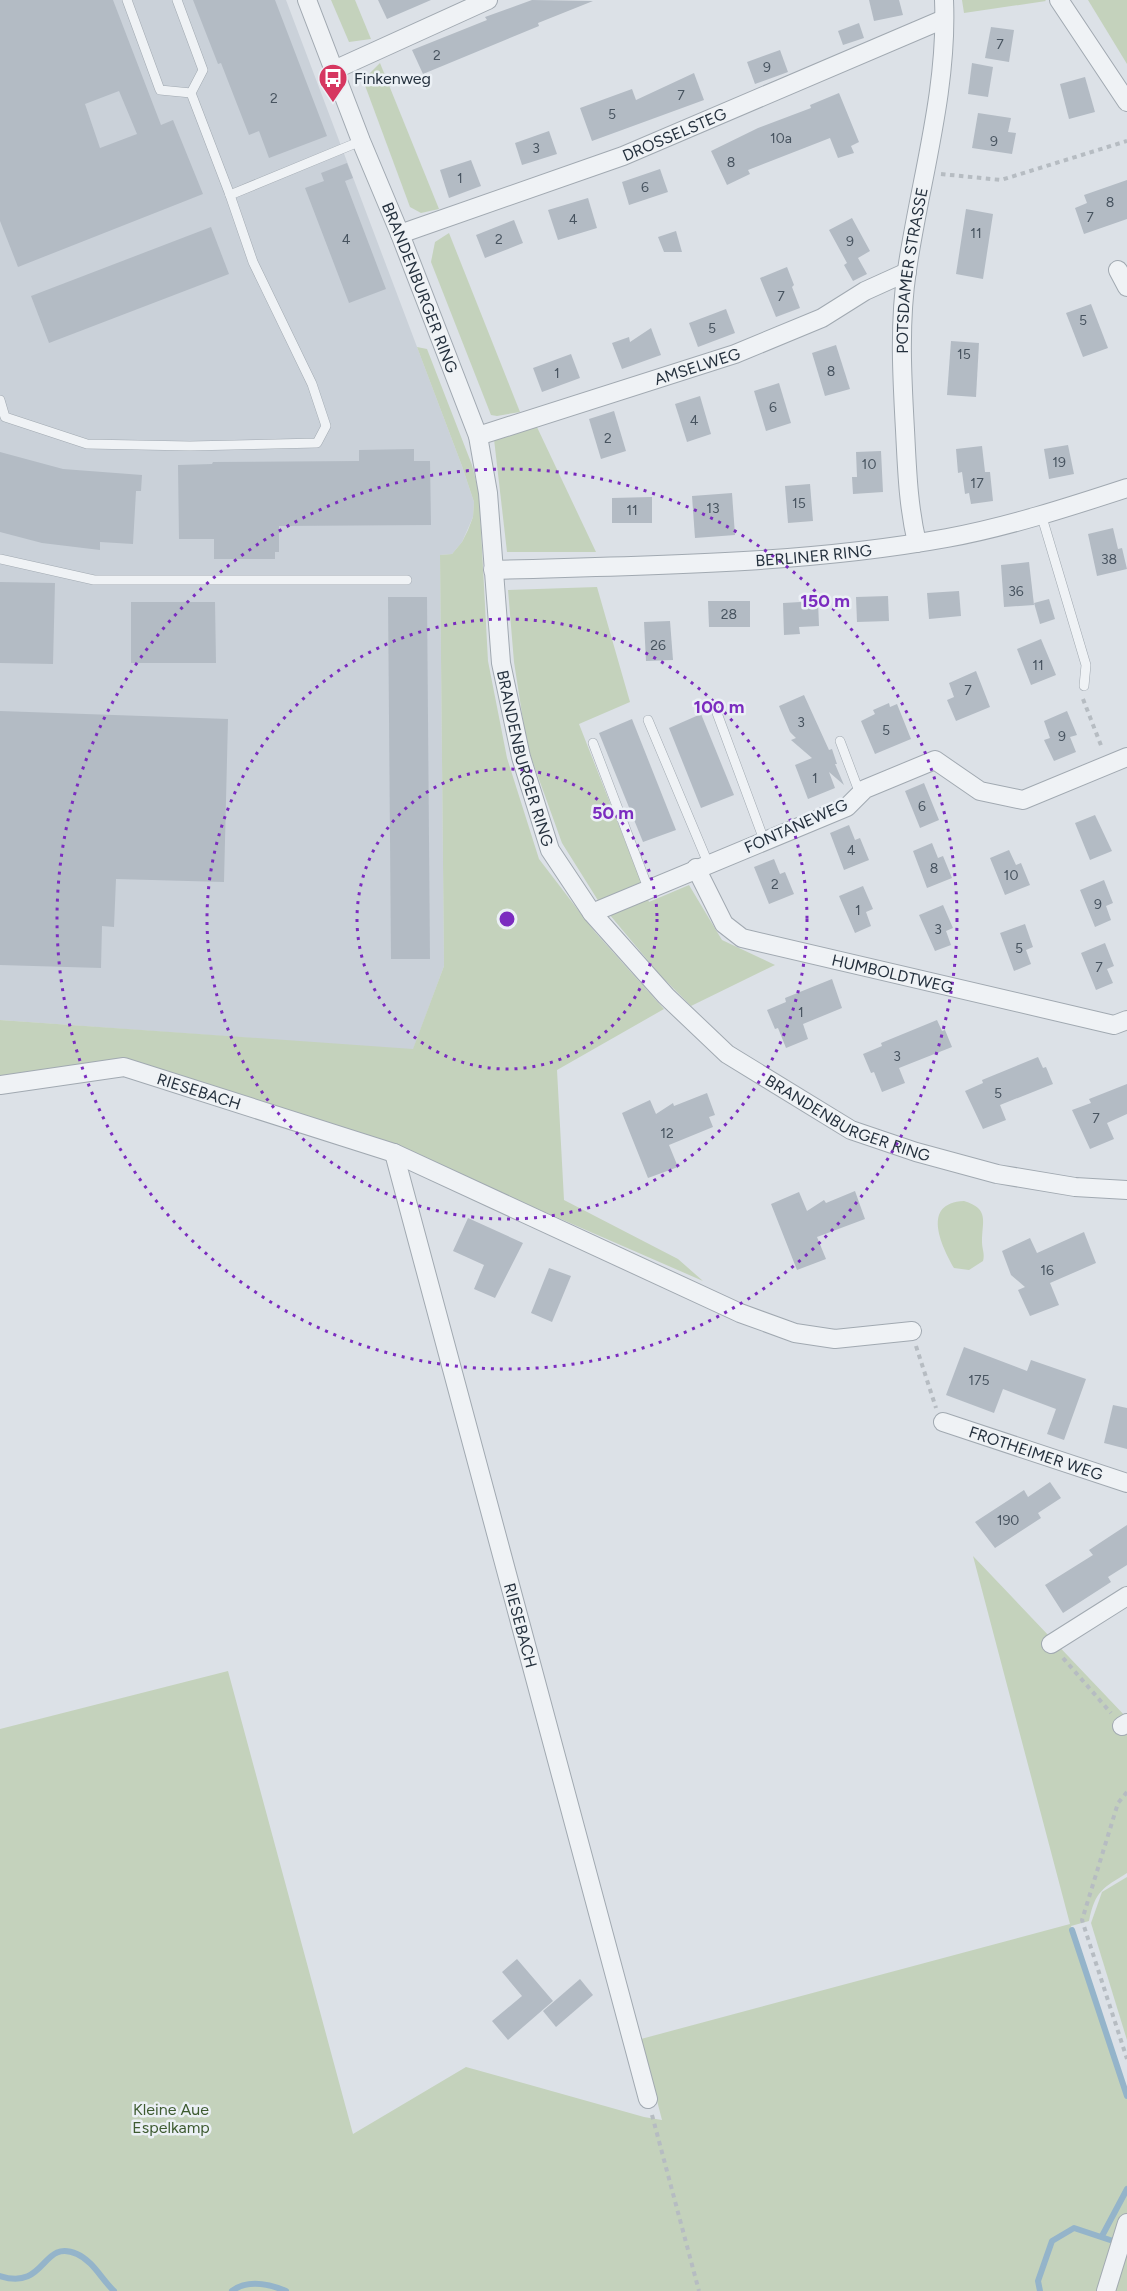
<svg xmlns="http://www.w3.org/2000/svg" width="1127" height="2291" font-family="Figtree,sans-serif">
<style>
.built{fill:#cad1d9}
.green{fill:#c4d2bc}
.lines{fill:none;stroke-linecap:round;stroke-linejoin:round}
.stream{stroke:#94b4ca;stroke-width:6}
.building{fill:#b3bbc4;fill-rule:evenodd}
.lane-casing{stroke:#a1a9b1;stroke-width:10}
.street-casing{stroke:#a1a9b1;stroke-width:20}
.path{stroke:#b6bcc2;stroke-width:4;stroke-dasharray:4.5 4.5;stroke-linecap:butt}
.lane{stroke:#eff2f5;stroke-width:9}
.street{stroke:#eff2f5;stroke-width:18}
.ring{fill:none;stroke:#7b2cbf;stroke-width:3;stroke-dasharray:3 6}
.labels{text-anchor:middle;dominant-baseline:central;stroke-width:5;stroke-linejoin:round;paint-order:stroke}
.number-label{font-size:14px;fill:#485460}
.poi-label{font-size:16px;fill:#25313e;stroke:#ebf0f5;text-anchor:start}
.street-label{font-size:16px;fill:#25313e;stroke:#ebf0f5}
.park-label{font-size:16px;fill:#3e5b31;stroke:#ebf0f5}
.centre{fill:#7b2cbf;stroke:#ebf0f5;stroke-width:3}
.ring-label{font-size:18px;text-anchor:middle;font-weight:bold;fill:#7b2cbf;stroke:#ebf0f5;stroke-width:5;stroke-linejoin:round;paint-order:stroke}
</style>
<rect width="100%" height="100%" fill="#dce1e7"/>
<polygon class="built" points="0,0 286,0 462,466 474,502 473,517 462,542 452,554 440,555 444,966 413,1050 0,1020"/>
<g class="green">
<polygon points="331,0 355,0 371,39 349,42"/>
<polygon points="962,0 1045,0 1046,1 964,13"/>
<polygon points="1088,0 1127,0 1127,64"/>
<polygon points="380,63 439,209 421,213 410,207 363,80"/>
<polygon points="449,233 520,412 497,416 491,415 431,262 435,242"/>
<polygon points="417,347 427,349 472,465 479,493 488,661 507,758 539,859 595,932 664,1009 557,1070 564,1200 678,1259 703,1281 412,1154 125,1062 0,1077 0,1020 413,1049 444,966 440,555 452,554 462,542 468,530 473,517 474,502 462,466"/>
<polygon points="536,425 596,552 507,552 494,439"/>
<polygon points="597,587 630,702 579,724 649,902 689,885 722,940 775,965 691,1006 660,975 599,902 562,843 527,746 514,662 508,590"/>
<path d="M964,1201c26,8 18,20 18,41 0,7 3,12 1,19l-14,9 -15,-2c-13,-23 -33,-65 10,-67z"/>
<path d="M973,1556l154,162v155c-24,15 -32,18 -38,48l-18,5 56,166v199h-1127v-562l228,-58 125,463 113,-67 178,50 18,3 -21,-81 429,-115z"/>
<polygon points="1127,1877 1127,2040 1091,1923 1102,1892"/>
</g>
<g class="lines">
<g class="stream">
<polyline points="1072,1930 1127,2096"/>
<polyline points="1102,2236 1127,2189"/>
<path d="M0,2276c47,15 41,-38 77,-22 16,7 25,26 37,37"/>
<path d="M232,2291c16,-12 37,-7 54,0"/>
<polyline points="1040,2291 1038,2281 1052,2241 1074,2228 1119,2243"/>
</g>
</g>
<g class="building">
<path d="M0,0h113l48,125 12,-5 30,74 -185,73 -18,-46zM119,91l18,43 -37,14 -15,-44z"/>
<polygon points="193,0 275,0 327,136 269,158 259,131 249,135 221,63 218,64"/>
<polygon points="378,0 431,0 387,19"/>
<polygon points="532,0 593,1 538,23 539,26 423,74 412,50 487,20 485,17"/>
<polygon points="869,0 899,0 903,15 874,21"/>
<polygon points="859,23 864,38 843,45 838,31"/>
<polygon points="991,27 1014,30 1009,62 985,58"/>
<polygon points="780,50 788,72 755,84 747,62"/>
<polygon points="972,63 993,67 988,97 968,94"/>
<polygon points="694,73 704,100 592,141 580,108 632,89 636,100"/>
<polygon points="1085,77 1095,112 1069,119 1060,84"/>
<polygon points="839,93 859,142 851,146 854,153 838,158 830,138 748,170 750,174 727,185 711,151 758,128 811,108 810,105"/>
<polygon points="978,113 1011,118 1008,132 1016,133 1012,154 972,148"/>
<polygon points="549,131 557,154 522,165 515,143"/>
<polygon points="471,160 481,186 449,198 440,170"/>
<polygon points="347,163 353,178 345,181 386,289 349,303 305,188 324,181 321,173"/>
<polygon points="660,169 668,192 629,205 622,182"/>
<polygon points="1127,180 1127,219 1084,234 1075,208 1087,203 1084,195"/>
<polygon points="588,198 597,228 558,240 548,210"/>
<polygon points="966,209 993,214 983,279 956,274"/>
<polygon points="852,218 870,251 858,258 867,274 853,281 844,265 847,263 829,230"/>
<polygon points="514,220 523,243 485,258 476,235"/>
<polygon points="211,227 229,274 49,343 31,296"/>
<polygon points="676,231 682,252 664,252 658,237"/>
<polygon points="787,267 794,285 792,287 800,308 776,317 760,278"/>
<polygon points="1091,304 1108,348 1083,357 1066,313"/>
<polygon points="726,309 735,333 698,347 689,323"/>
<polygon points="651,328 661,355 622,369 612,343 629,337 630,342"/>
<polygon points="951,341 979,343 976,397 947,395"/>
<polygon points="836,345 850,389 825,396 812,353"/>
<polygon points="571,354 580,378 542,392 533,368"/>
<polygon points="779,383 791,423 766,431 754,391"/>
<polygon points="700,396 711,434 687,442 675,404"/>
<polygon points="614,411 626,451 601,459 589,419"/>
<polygon points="1068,445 1074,474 1049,479 1044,449"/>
<polygon points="982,446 985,472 990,472 993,501 971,504 969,493 965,494 962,472 958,473 956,449"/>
<polygon points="414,449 414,461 430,461 431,525 279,526 279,552 275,552 275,559 214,559 214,539 179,539 178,465 212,464 213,462 359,461 359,450"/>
<polygon points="881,451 883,492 853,494 852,477 857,477 856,452"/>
<polygon points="0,452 63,469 142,475 141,491 136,491 133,544 100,542 100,550 42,543 0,532"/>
<polygon points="810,484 813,521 788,523 785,486"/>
<polygon points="732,493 735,535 695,538 692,496"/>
<polygon points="652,497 652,523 612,523 612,498"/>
<polygon points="1113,528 1118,549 1122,548 1127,569 1097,576 1088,534"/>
<polygon points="1029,562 1034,605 1004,607 1001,565"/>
<polygon points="0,582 55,583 53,664 0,663"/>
<polygon points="959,591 961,616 929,619 927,593"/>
<polygon points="888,596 889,621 857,622 856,597"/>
<polygon points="388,597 427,597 430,959 391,959"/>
<polygon points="1049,599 1055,619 1040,624 1034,603"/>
<polygon points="708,601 750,601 750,627 709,627"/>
<polygon points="818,601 819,626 799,627 800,634 784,635 783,603"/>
<polygon points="131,602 215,602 216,663 131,663"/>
<polygon points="670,621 673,660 646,661 644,622"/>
<polygon points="1041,639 1056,675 1031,685 1017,649"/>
<polygon points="976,671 990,707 956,721 947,700 954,697 949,683"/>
<polygon points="804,695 829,750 832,749 837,764 835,764 844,785 829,772 835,788 808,799 795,765 812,758 791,740 796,738 790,732 779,706"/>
<polygon points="889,703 890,707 897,704 911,739 875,754 861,721 875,714 873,710"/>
<polygon points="0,711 228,719 224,882 116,879 114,927 102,926 101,968 0,965"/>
<polygon points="1067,711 1077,735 1070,737 1076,752 1054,761 1044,740 1050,738 1044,721"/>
<polygon points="701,714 734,795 701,808 669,728"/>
<polygon points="632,719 676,830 643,842 599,733"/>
<polygon points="924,783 939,820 920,828 905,791"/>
<polygon points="1095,815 1112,851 1090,860 1075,823"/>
<polygon points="849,825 855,840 860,838 869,860 844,870 830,833"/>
<polygon points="932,843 938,858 943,856 952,878 927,888 913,851"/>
<polygon points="1009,850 1016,865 1021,863 1030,885 1005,895 990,858"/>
<polygon points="774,859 780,874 785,872 794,894 769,904 754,867"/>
<polygon points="1104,880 1113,903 1106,906 1111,920 1095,927 1080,890"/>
<polygon points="863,886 873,909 866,912 871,926 855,933 839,896"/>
<polygon points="943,905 953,928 946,931 951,945 935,951 919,915"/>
<polygon points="1025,924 1033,947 1026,950 1031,964 1014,971 1000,933"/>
<polygon points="1105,943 1114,966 1107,969 1113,983 1096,990 1081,953"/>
<polygon points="832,979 842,1008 803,1024 808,1039 786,1048 778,1028 775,1029 767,1010 786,1002 785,998"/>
<polygon points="937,1020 942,1031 945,1030 952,1047 899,1068 905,1083 882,1092 874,1072 871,1073 863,1054 882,1046 881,1043"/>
<polygon points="1038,1057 1043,1068 1046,1067 1053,1084 1000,1105 1006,1120 983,1129 965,1091 983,1083 982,1080"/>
<polygon points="1127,1084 1127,1114 1107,1123 1114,1139 1090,1149 1072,1110 1091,1103 1089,1099"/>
<polygon points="707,1093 715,1115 709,1117 713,1127 669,1145 678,1167 648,1178 622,1113 650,1100 656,1114 673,1103 674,1106"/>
<polygon points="855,1191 865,1219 817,1237 826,1259 797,1270 771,1204 799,1192 807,1211 824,1200 826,1203"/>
<polygon points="468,1218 523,1243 495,1298 474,1289 484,1265 453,1251"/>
<polygon points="1084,1232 1096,1263 1050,1283 1059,1305 1030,1316 1018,1290 1025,1287 1011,1275 1002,1251 1030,1238 1037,1253"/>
<polygon points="549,1268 571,1276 552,1322 531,1313"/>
<polygon points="964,1347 1027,1371 1031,1360 1086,1379 1064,1440 1047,1434 1056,1409 1003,1389 994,1413 946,1395"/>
<polygon points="1113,1405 1127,1408 1127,1449 1104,1443"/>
<polygon points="1050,1482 1061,1498 1038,1513 1041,1518 995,1548 975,1522 1024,1490 1028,1497"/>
<polygon points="1127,1525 1127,1565 1108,1577 1111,1582 1063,1613 1045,1585 1093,1555 1089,1550"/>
<polygon points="517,1959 553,2001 508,2040 492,2021 522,1996 502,1972"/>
<polygon points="580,1979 593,1995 556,2027 543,2011"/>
</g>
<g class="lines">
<g class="lane-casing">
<g id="lane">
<polyline points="127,0 160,90 191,93"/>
<polyline points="177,0 203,70 191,93 230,195"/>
<polyline points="0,400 5,417 87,444 190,446 317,443 326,426 312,384 253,262 230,195 361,141"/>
<polyline points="1041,514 1086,665 1084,686"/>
<polyline points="0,559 94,580 407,580"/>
<polyline points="717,713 764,840"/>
<polyline points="648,720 708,863"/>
<polyline points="840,741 860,794"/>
<polyline points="593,743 648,888"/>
</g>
</g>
<g class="street-casing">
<g id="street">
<path id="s1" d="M307,0l54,141 39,93 78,202 10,57 13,170 20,94 29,93 42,63 74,83 61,58 124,76 65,22 81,22 78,13 52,3"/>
<polyline points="1059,0 1127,102"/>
<polyline points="334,70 488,0"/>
<path id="s2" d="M400,234l223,-78 321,-137"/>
<polyline points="1118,270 1127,287"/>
<path id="s3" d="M478,436l257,-82 87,-36 43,-27 42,-19"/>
<path id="s4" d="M917,543c-9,-38 -10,-75 -12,-113 -3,-53 -6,-107 2,-160 13,-89 41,-179 37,-270"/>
<path id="s5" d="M493,570c152,-5 305,-5 454,-32 60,-11 122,-31 180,-50"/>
<path id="s6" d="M696,868l28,56 18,14 372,87 13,-5"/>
<polyline points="592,913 847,807 865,789 935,760 980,791 1023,800 1127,757"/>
<path id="s7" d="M0,1085l124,-18 270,86 346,160 55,20 40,6 77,-8"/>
<path id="s8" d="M394,1153l254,946"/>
<path id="s9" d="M943,1422l184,61"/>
<polyline points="1051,1644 1127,1596"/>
<polyline points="1122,1726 1127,1723"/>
<polyline points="1106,2291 1127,2223"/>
</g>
</g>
<g class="path">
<polyline points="941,174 1001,180 1127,141"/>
<polyline points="1083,699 1102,748"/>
<polyline points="916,1346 936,1408"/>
<polyline points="1063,1658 1111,1713"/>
<polyline points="1127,1792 1118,1803 1082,1920 1127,2059"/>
<polyline points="652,2115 699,2291"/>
</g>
<use href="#lane" class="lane"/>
<use href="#street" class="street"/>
</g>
<g class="ring">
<circle cx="507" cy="919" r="150"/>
<circle cx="507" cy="919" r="300"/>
<circle cx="507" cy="919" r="450"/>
</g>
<defs>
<g id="bus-pin" transform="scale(1.5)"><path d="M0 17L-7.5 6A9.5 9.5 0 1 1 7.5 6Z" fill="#d63760" stroke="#ebf0f5"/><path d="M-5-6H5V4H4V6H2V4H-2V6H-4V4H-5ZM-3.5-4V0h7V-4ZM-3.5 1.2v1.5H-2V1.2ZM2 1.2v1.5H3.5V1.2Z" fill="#fff"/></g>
</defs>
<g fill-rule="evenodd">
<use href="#bus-pin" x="333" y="78"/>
</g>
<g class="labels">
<g class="number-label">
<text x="1000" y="44">7</text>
<text x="437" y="55">2</text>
<text x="767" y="67">9</text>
<text x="681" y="95">7</text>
<text x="274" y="98">2</text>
<text x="612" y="114">5</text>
<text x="781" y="138">10a</text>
<text x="994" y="141">9</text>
<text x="536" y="148">3</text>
<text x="731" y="162">8</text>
<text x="460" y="178">1</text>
<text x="645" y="187">6</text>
<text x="1110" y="202">8</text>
<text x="1090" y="217">7</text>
<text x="573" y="219">4</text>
<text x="976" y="233">11</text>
<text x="346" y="239">4</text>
<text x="499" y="239">2</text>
<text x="850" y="241">9</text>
<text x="781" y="296">7</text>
<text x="1083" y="320">5</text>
<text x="712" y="328">5</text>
<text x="964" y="354">15</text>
<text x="831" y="371">8</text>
<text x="557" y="373">1</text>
<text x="773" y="407">6</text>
<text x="694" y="420">4</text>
<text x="608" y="438">2</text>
<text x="1059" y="462">19</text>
<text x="869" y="464">10</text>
<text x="977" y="483">17</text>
<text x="799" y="503">15</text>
<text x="713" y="508">13</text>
<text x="632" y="510">11</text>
<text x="1109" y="559">38</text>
<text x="1016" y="591">36</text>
<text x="729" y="614">28</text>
<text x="658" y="645">26</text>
<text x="1038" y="665">11</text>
<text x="968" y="690">7</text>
<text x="801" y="722">3</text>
<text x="886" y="730">5</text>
<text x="1062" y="736">9</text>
<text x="815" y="778">1</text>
<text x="922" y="806">6</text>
<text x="851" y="850">4</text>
<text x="934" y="868">8</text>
<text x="1011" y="875">10</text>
<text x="775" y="884">2</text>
<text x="1098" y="904">9</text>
<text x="858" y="910">1</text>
<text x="938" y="929">3</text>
<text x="1019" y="948">5</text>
<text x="1099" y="967">7</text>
<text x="801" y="1012">1</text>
<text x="897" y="1056">3</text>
<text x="998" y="1093">5</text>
<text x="1096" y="1118">7</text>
<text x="667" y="1133">12</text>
<text x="1047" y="1270">16</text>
<text x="979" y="1380">175</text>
<text x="1008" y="1520">190</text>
</g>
<g class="poi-label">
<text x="354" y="78">Finkenweg</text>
</g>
<g class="street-label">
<text stroke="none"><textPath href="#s2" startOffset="292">DROSSELSTEG</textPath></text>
<text stroke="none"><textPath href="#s4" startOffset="274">POTSDAMER STRASSE</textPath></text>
<text stroke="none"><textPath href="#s1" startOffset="309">BRANDENBURGER RING</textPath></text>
<text stroke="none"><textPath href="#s3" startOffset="230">AMSELWEG</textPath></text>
<text stroke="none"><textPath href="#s5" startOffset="321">BERLINER RING</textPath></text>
<text stroke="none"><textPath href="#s1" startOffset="795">BRANDENBURGER RING</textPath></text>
<text transform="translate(796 826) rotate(-24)">FONTANEWEG</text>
<text stroke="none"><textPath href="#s6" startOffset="240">HUMBOLDTWEG</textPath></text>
<text stroke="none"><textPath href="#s7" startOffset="204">RIESEBACH</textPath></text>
<text stroke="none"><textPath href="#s1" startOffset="1299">BRANDENBURGER RING</textPath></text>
<text stroke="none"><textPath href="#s9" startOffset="98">FROTHEIMER WEG</textPath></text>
<text stroke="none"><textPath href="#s8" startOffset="489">RIESEBACH</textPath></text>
</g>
<g class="park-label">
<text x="171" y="2109">Kleine Aue<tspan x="171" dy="18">Espelkamp</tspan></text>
</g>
</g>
<circle cx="507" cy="919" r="9" class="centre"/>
<g class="ring-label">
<text x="825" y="607">150 m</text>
<text x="719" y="713">100 m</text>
<text x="613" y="819">50 m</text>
</g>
</svg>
